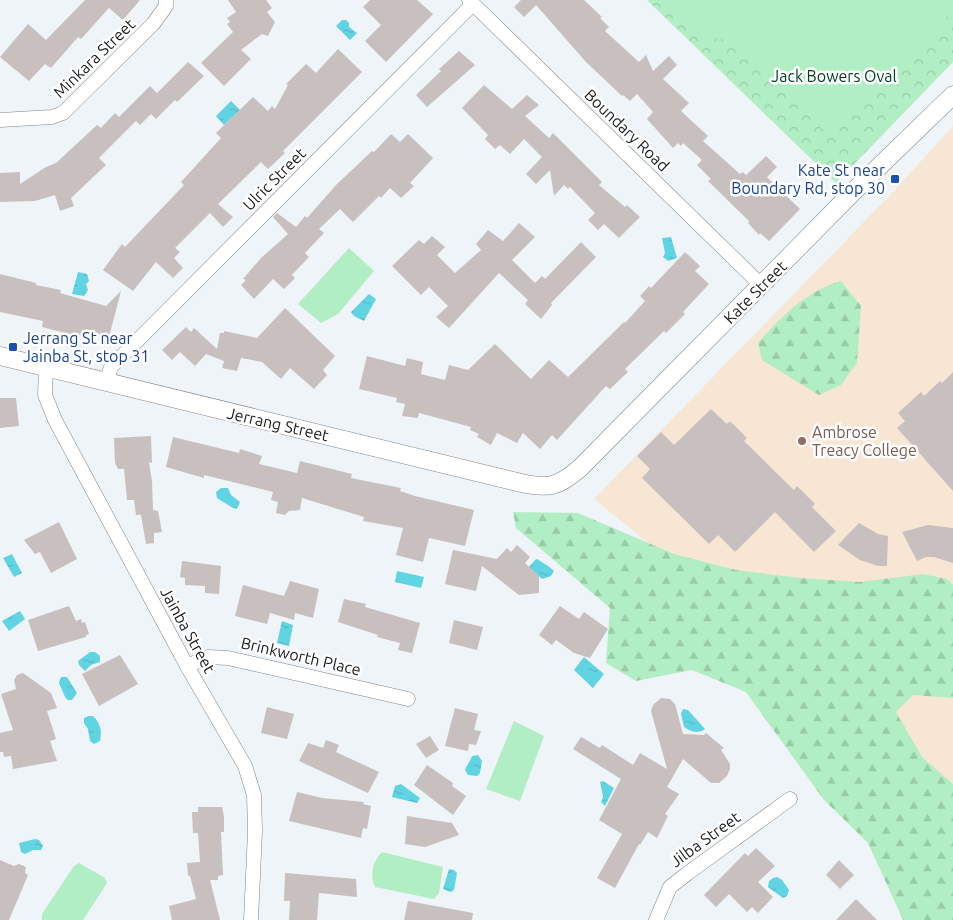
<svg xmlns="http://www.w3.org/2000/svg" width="953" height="920" font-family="Ubuntu,sans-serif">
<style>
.education{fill:#f8e6d5}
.forest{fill:url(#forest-firs)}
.park{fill:url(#park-crowns)}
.garden{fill:#b2eec3}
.water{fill:url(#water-ripples)}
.building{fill:#c7c0bf}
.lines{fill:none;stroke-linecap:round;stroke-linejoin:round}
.minor-casing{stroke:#808589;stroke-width:15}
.tertiary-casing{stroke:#808589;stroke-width:19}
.minor{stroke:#fff;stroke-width:14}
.tertiary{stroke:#fff;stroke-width:18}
.transit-dot{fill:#1a4fb4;stroke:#fff;stroke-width:2}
.education-dot{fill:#8d6e63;stroke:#fff;stroke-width:2}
.labels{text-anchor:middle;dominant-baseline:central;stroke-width:5;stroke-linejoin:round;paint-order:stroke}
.street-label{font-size:16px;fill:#1a1c1d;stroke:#fff}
.park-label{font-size:16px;fill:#013f1f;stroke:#fff}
.transit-label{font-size:16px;fill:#164399;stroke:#fff;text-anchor:end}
.education-label{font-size:16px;fill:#785e54;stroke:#fff;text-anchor:start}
</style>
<defs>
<pattern id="forest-firs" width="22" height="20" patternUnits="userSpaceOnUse" patternTransform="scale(1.25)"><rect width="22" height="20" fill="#b2eec3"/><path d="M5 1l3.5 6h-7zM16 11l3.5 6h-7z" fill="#98cca7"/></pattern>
<pattern id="park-crowns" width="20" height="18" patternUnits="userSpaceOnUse" patternTransform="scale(1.25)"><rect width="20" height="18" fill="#b2eec3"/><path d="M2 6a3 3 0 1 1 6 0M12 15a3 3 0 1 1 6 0" fill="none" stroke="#98cca7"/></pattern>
<pattern id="water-ripples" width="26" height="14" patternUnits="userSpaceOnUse" patternTransform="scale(1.25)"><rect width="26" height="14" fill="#61d4e4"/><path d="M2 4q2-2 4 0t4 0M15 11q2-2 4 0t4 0" fill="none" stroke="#54b5c3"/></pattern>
</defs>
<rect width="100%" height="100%" fill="#eef4f8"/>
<polygon class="education" points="953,126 953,791 594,499 892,193"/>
<g class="forest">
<path d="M841,281l20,25 -4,57 -16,22 -22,10 -57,-35 -4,-17c22,-26 50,-53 83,-62z"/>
<polygon points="513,512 578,513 674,554 736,570 801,578 860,582 923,574 947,579 953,585 953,698 913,695 896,712 922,757 953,784 953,920 903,920 868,843 824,800 746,692 692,670 636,681 606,663 610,608 516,528"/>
</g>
<polygon class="park" points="647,0 953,0 953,62 836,183"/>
<g class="garden">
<path d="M670,0h283v11l-122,127 -97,-96c-28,-6 -50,-15 -64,-42z"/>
<polygon points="349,248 374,271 338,314 321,323 298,304"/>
<polygon points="514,721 544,736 520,801 486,789"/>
<path d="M382,852l61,15 -4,26 -5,6 -59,-12c-6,-12 -2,-26 7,-35z"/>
<polygon points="79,863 105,878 107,883 83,920 42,920 42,914 74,866"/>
</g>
<g class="water">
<polygon points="342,20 346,20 349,23 349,27 357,33 350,40 336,26"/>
<polygon points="231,101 240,110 224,125 216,116"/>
<polygon points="671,237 677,258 668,261 663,257 665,253 662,238"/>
<polygon points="78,272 87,274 89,281 86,284 88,290 84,296 72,294"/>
<polygon points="369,294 376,299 364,321 354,316 351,312"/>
<polygon points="221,488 228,488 231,495 240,502 237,509 233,508 217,498 216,492"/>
<polygon points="12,554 22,573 14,577 3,558"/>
<polygon points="537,559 548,566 554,571 551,576 542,579 529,567 535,560"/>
<polygon points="397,571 424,577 421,588 395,582"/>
<polygon points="20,611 25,619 9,631 2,621"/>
<polygon points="282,621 293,625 289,646 277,643"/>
<polygon points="90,652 95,652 100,656 100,662 91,665 85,671 79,665 78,661"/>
<polygon points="584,657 604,674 593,688 574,670"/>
<polygon points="61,677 67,677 77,693 72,700 68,700 65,697 59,683"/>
<path d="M683,709l5,1 17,19c-7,5 -14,3 -21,-2l-3,-13z"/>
<path d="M89,716h4c8,8 9,15 7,25l-6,3 -4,-3 -2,-12 -4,-6v-5z"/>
<path d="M478,755l4,6 -2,12 -3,3 -9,-1 -3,-5c1,-4 5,-8 7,-14z"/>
<polygon points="603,781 614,788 605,806 601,802 603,797 600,782"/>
<polygon points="401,784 420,798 417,803 392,797 395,786"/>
<polygon points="35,839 39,840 43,846 41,850 33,850 25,854 21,852 19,843"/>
<polygon points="449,869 454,870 457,873 454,890 451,892 443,889"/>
<polygon points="777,877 782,880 789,890 787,896 783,898 768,887 769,881 773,878"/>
</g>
<g class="building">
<polygon points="85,0 140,0 123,20 109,8 81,39 78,37 51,68 45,64 29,81 0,57 28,24 46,40"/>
<polygon points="228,0 266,0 272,8 267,12 275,22 268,36 262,34 241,50 251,59 224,86 201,63 233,32 227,24 230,22 227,18 236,12"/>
<polygon points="370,0 417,0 433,14 386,62 365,41 381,25 363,7"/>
<polygon points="521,0 584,0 602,17 600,18 609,27 605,31 639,62 646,55 653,71 669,56 677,65 663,79 689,103 681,111 708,136 703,141 740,174 743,172 746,175 766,156 777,167 767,177 800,209 769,241 760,233 759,235 748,223 749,221 708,181 711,179 697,165 702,160 683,143 681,146 678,143 673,148 647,119 653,112 637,94 630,101 623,95 622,96 586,62 536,5 524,17 514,7"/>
<polygon points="338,49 362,72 283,151 285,153 268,169 261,162 218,204 233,217 223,227 210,213 175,248 180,252 174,258 183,268 173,278 156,262 133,291 103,270 122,244 125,247 184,185 181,182 221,138 216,133 253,97 268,111 272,106 275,109 288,85 286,84 306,64 316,73"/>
<polygon points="459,51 475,65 427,107 416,95 441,71 439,69"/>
<polygon points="188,62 204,76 177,102 175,100 156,119 151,114 140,125 136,121 99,158 106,165 71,198 74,206 60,211 55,195 35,201 0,202 0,173 20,172 20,184 46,167 56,163 97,125 101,128 115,113 119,117 150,86 157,93"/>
<polygon points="484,85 512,109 527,95 539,105 525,116 549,138 553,133 602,182 599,185 625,207 627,205 640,217 619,238 604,224 598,230 588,220 595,213 570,187 568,189 564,185 554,196 550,170 536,184 526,174 542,157 524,139 510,154 500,145 495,149 485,139 488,135 462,108"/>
<polygon points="391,134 400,142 408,134 433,158 410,183 414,186 401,198 390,188 381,198 379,196 353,222 340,209 319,229 324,233 305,253 309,257 292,275 295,278 284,289 273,279 254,299 241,285 246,280 243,279 261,258 288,234 273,217 277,213 296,227 305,216 307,218 336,185 372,151 374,152"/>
<polygon points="519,223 535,237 512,260 535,283 542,276 545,279 581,242 596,257 551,303 552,305 541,319 525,304 528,300 499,273 449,328 436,317 448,306 429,287 421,295 392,266 419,240 424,244 432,236 445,247 437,255 455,273 481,250 476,244 488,230 503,241"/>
<polygon points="685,252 700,266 695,271 709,284 683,312 685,314 666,333 664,331 625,369 628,372 610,389 606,386 557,440 552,435 540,449 523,433 517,443 497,433 491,445 477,437 479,434 470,430 471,427 419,413 418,418 402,416 405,404 396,402 397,398 359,389 367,356 405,366 407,358 423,362 421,374 445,380 449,365 468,370 495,344 531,379 549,360 568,377 624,322 625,323 645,301 640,296 649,286 651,288"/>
<polygon points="0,274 36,283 36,285 61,290 60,293 106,306 121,291 109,337 82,330 80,337 73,335 42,327 43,321 0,312"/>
<polygon points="285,308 335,356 323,370 327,375 314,389 290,368 281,379 262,362 241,358 237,371 222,368 224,361 206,354 195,366 180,352 172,360 162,350 186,327 191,332 194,328 217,349 220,333 224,333 224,331 257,338"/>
<polygon points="953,372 953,491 897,428 905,421 898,413 921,392 924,396 940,381 942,383"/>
<polygon points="0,398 16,398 19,426 0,428"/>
<polygon points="711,409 727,424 730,421 747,438 744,441 794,490 797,486 815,504 812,507 836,531 814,552 775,512 735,552 718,535 709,544 642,478 650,469 637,456 661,432 674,445"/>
<polygon points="151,436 152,463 149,462 152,481 153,510 158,511 162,532 154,533 154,543 146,544 141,515 136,515 134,500 127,500 124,469 118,469 115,463 114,438"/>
<polygon points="173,437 239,453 240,449 262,456 259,464 297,473 300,461 352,474 351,478 401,488 400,491 415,496 474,510 465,546 429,538 423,562 396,555 403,528 363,521 364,517 302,498 300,510 289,511 285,515 276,513 278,502 271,500 273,492 204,475 204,478 166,467"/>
<polygon points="59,522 77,559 51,573 40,552 35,554 24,540"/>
<polygon points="859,523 878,534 888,536 887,566 878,566 860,560 838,545"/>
<polygon points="928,525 953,528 953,563 934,557 926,557 917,561 902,532"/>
<polygon points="517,545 530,557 525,563 539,576 539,593 519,595 482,566 476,591 445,584 453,550 497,559 507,548 511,552"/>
<polygon points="182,561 221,566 219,594 205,593 205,586 185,585 185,578 180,577"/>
<polygon points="290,581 319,589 313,618 295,613 294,620 270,613 267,624 235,616 243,585 284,596"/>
<polygon points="344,599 366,604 365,607 420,623 412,653 398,650 400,643 377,637 378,635 338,622"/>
<polygon points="69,606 76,621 81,619 82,623 85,622 89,634 86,635 86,637 38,651 28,620"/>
<polygon points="560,606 579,619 584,612 608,629 590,658 574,653 556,640 552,645 539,635"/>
<polygon points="454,620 483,627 477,650 449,643"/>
<polygon points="120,655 138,684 99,706 82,674"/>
<polygon points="23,673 51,693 57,708 47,711 56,739 50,741 57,761 13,769 11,756 4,757 3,752 0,752 0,733 13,730 1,694 16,689 14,680 17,675"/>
<polygon points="661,698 670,699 675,704 683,734 704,735 706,733 724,748 721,750 730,764 730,769 727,776 719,783 711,783 683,759 667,787 679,794 665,814 668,816 657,838 648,832 640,845 639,844 615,888 597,878 622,834 599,820 621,779 573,749 581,737 600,748 602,745 633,765 640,753 667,769 651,711 653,705"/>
<polygon points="267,707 294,714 287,739 261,733"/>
<polygon points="455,708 478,714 474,730 481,731 476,745 469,744 468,751 445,746"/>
<polygon points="430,736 439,750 426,758 416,744"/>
<polygon points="326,740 339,745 336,752 379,772 368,793 299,761 308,743 323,748"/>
<polygon points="427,765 453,783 452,786 466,796 453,815 414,785"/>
<polygon points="297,792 322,798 364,802 363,804 371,806 367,829 363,828 361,838 289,821"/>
<polygon points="198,807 222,807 224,817 224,832 221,832 223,875 218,876 218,880 210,880 220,920 172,920 169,906 196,899 190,876 188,875 187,863 200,862 198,833 193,833 192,812 198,812"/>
<polygon points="407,816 452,823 459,835 425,847 405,844"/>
<polygon points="756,848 775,866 758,882 773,897 758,913 752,907 747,912 729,894 716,907 704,895 745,853 748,856"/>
<polygon points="0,860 14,866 19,864 26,867 25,873 28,875 9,920 0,920"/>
<polygon points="839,860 854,875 840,889 826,875"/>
<polygon points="285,873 356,879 357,897 319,893 317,920 289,920 290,901 284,901"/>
<polygon points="856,899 877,920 836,920"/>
<polygon points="408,901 473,913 472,920 404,920"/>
</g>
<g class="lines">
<g class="minor-casing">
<g id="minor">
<polyline points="469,0 761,285"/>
<polyline points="0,120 52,117 63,113 153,24 166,6 166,0"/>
<polyline points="46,368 45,395 55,420 187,666 245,766 254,795 255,831 251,920"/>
<polyline points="106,382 111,367 473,4"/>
<polyline points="187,666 208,657 228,658 408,699"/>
<polyline points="656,920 670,887 688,873 790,799"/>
</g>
</g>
<g class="tertiary-casing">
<path id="tertiary" d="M0,356l521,127c28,6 37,4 59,-15l278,-281 95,-92"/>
</g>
<use href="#minor" class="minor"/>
<use href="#tertiary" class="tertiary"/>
</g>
<g class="transit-dot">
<rect x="890" y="174" width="10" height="10" rx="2.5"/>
<rect x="8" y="342" width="10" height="10" rx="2.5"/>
</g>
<circle class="education-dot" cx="802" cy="441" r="5"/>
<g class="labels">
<g class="street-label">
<text transform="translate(94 58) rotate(-44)">Minkara Street</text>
<text transform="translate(627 130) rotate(44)">Boundary Road</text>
<text transform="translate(274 179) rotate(-45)">Ulric Street</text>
<text transform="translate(755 292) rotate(-45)">Kate Street</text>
<text transform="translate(278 424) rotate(13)">Jerrang Street</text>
<text transform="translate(188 630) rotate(61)">Jainba Street</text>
<text transform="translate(301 656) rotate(13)">Brinkworth Place</text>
<text transform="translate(705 839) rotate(-36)">Jilba Street</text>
</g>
<g class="park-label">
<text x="834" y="76">Jack Bowers Oval</text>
</g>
<g class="transit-label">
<text x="885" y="170">Kate St near<tspan x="885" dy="18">Boundary Rd, stop 30</tspan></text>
<text x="23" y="338" text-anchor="start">Jerrang St near<tspan x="23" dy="18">Jainba St, stop 31</tspan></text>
</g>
<g class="education-label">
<text x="812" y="432">Ambrose<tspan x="812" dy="18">Treacy College</tspan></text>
</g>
</g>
</svg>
